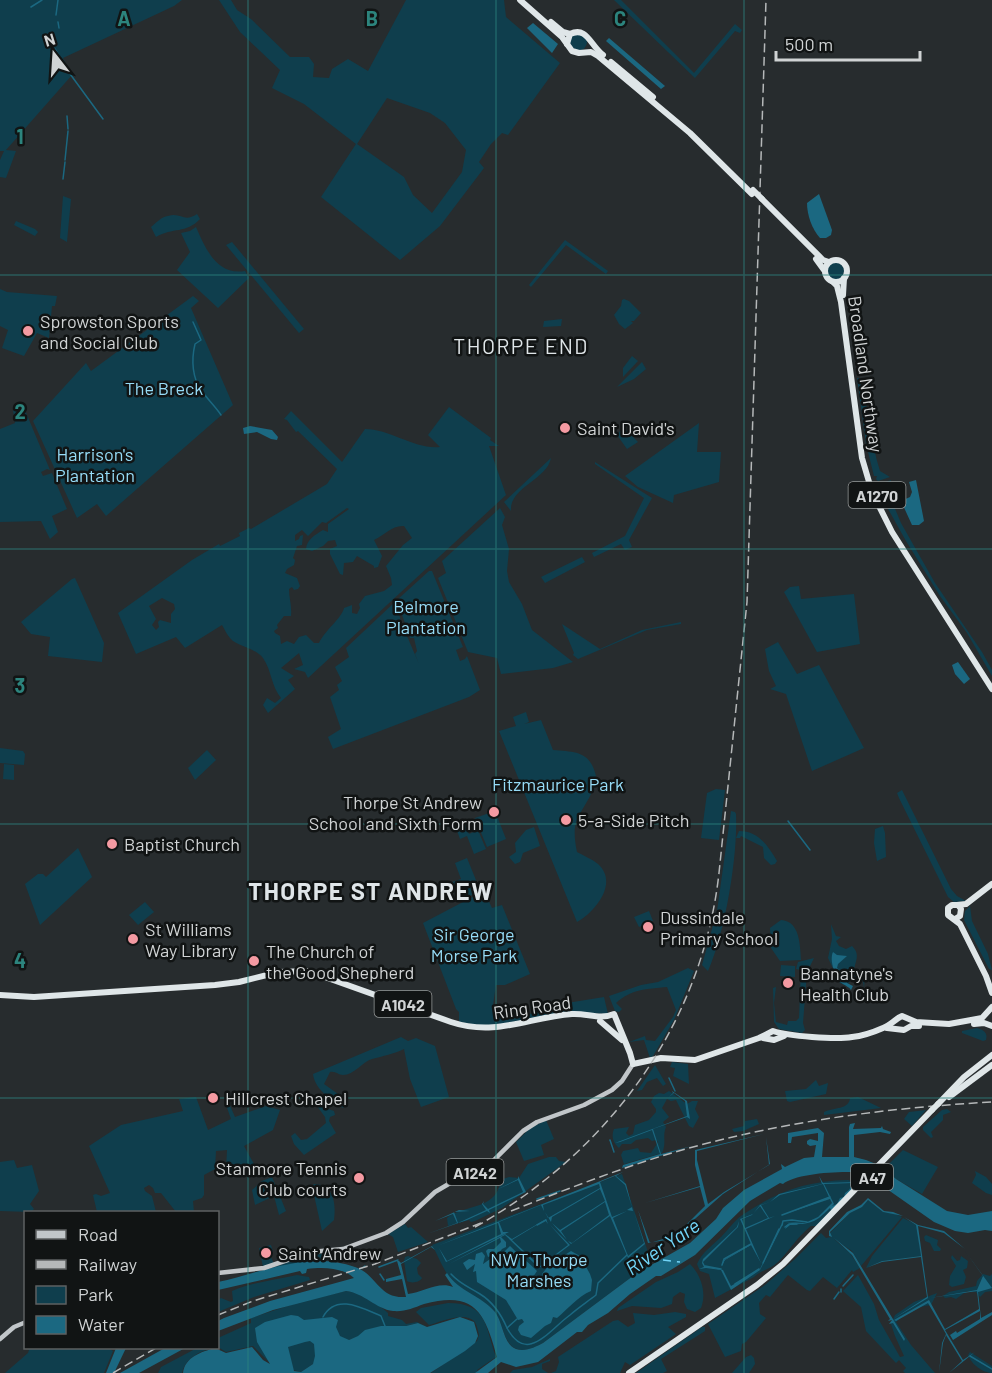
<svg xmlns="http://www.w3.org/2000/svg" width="992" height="1373" font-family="Barlow,sans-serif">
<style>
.green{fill:#0f3e4d;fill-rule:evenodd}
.water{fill:#1b6881;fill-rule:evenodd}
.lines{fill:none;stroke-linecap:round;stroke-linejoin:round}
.stream{stroke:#1b6881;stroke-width:1.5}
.ferry{stroke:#71d4f7;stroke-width:1.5;stroke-dasharray:8 6;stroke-linecap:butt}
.primary{stroke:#c1c6c9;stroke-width:4.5}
.highway{stroke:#dfe6e8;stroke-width:6}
.rail{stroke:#b5b8b9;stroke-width:1.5;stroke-dasharray:9 4.5;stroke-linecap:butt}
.highway-bridge{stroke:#dfe6e8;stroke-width:6}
.grid{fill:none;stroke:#2c847d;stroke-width:1.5;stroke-opacity:0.55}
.poi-dot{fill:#f49aa2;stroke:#111414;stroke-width:2}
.labels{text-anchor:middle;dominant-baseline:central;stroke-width:5;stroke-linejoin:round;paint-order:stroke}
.shield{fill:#111414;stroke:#979a9a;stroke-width:1.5}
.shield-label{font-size:16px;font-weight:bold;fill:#d0d3d4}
.poi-label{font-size:18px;fill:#d0d3d4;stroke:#111414;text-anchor:start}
.street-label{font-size:18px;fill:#d0d3d4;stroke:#111414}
.park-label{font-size:18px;fill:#96dcf7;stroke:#111414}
.water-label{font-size:20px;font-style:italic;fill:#71d4f7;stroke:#111414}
.quarter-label{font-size:21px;letter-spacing:1.5px;fill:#dfe5e8;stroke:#111414}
.district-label{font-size:24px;font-weight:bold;letter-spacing:1.5px;fill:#dfe5e8;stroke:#111414}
.grid-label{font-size:20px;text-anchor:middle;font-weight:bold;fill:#2c847d;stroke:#111414;stroke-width:5;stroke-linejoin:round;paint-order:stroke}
</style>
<rect width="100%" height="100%" fill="#272c2e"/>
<g class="green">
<polygon points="0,0 182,0 174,6 63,58 72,75 6,150 16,151 6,178 0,177 0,160 4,151 0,151"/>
<path d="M219,0h12l6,10 14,9 39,38h19l5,7 -1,13 16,1 3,-9 16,-10 20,12 38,-71h98l2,17 54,46 -52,72 -6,-2 -11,11 -12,18 5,6 -44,58 -40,34 -79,-63 35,-53 -52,-40 -32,-16 8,-18 -40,-38zM387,98l43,15 15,10 21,27 -4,22 -30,41 -19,-18 -9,-18 -47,-33z"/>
<polygon points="614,0 621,0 694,73 735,24 742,30 740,33 735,31 695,78"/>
<circle cx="578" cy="42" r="9"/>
<polygon points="63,196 71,199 67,242 60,238"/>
<path d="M197,214l3,5c-14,15 -27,8 -44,18l-5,-10c5,-4 10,-10 17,-11 13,-4 16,7 29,-2z"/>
<polygon points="16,221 35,229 38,232 35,236 14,225"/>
<path d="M196,227c9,21 21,49 49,44l4,7 -31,30 -41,-38 13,-18 -9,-19 9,-2z"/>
<polygon points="565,240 608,271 606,274 566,245 531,287 529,285"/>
<polygon points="232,242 304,329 299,333 226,245"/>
<circle cx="835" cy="271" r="9"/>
<polygon points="0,289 7,292 57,296 55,306 52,306 49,338 37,333 24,356 2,348 8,330 0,326"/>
<polygon points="193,296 199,301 191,308 233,405 106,516 97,504 77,518 33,421 86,363 91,371"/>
<polygon points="624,299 629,301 641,313 634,321 631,321 633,323 625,329 619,324 614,315 621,306 622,300"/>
<polygon points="562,319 561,326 543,327 544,321"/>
<polygon points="632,356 638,361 623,377 623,368"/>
<polygon points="642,362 646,369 634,379 617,387"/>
<path d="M857,378h2c11,30 11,63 21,93l10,6 -12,4 -2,-2 1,-3h-3l-8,-32z"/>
<polygon points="22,403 50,470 47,469 41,472 43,476 52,473 67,509 52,516 58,532 50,539 41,521 0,522 0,429 15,423 13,410"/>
<path d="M449,407l42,31 -1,2 9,6h-10l17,49 -198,183 -3,-6 -11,-3 9,-4 -4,-12 -18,15 13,8 -6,4 7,9 -27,24 -5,-8 4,-7 8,5 6,-5c-10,-12 -9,-27 -18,-40 -7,-9 -21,-11 -30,-17 -5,-4 -8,-11 -11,-16l-37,23 -9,-11 -40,17 -18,-41 74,-53 27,-16 1,2 20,-10 -1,-3 10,-5 2,1 76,-45 10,-15 -39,-38 -2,1 -9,-12 -3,-1 7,-8 51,51 23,-33c25,0 51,21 75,18l-12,-12zM347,508l2,1 -21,15v8l-5,-2c-8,5 -16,9 -17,19l6,2 11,-5 5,-5 7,-1 2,6 -7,3v5l10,20 3,1 1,-12 9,-1 4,-6 17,10v2l4,-1 4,-11 -8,-16c11,-5 18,-15 30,-14l8,12 -9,7 -17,21 5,12 1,7 -8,6 -19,5 -6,8 1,4 -3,6 -5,-1v-8l-8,3c-2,10 -19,22 -25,35h-5l-8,-8 -7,2 -5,7 -7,-3 -6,3 -1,-8 -5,-3 -1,-2 4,-3 -1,-3 7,-9h7c1,-10 -2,-18 -2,-27l3,-2 2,3 4,-1 2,-3 -3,-8 -12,-5 2,-4 7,-4 1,-5 -2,-2 4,-12 5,-1 1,-10 -3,1 -1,3 -4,2v-6l7,-5 6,6 14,-14 4,1zM162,598l12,6 1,5 -4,5v9l-11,-3 -2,2 1,5 -3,3 -4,-5 4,-6 -7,-13z"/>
<polygon points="699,423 697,452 721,452 719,482 674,495 673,503 638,487 625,476"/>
<polygon points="626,430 638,442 627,449 617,435 620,431"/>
<path d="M551,458c-4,22 -42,29 -40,53l-7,-9z"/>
<polygon points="595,462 652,498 629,540 632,547 625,550 621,544 594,557 592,553 625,536 644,498 595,464"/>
<polygon points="891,480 888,492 901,523 935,583 982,652 992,670 992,676 967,633 940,596 906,541 887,507 878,485"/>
<polygon points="500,508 505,517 502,525 509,549 507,571 509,582 522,604 532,630 573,662 553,668 501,674 497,658 468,652 438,578 446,573 442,561"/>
<polygon points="582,557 585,562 545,583 541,577"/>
<polygon points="429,571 432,571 463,647 456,650 460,661 465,659 467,656 480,690 469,697 333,749 328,737 341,729 330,697 339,690 337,685 342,681 335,667 349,657 346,648 396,601 401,622 419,664 415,654 417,651 414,638 410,638 397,600"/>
<polygon points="75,578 104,643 102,662 48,656 50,637 31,634 21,622 72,579"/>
<polygon points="799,586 801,599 854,594 860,644 817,652 784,592 790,587"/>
<polygon points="681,622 681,624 647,630 578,659 573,655 574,653 562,624 600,649 642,630"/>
<polygon points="778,642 797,674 819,665 864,748 812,771 786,694 770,689 776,686 769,671 765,649"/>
<path d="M526,712l3,10 -5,2 17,-4 12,30c23,2 37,1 43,26l-4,10 1,4c-13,28 -23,28 -16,62 7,4 15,7 21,12 21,19 -3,48 -21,58l-78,-191 17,-5 -3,-9z"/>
<polygon points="0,748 23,751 25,754 24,765 0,763"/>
<polygon points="207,750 216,760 195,780 188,768"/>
<polygon points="4,764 14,765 14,780 3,779"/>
<polygon points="716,789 725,790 719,840 701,838 707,793"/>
<polygon points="902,790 951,889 957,896 966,901 954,902 948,897 899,798 897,793"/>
<polygon points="495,811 506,839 487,847 475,818"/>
<path d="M731,811l4,1 1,2c2,42 -11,119 -28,157l-6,-6 15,-54z"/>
<polygon points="464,821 469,834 478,830 486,849 474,854 467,836 460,839 455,825"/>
<polygon points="883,826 885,833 886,857 877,861 874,843 875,829"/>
<polygon points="534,827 540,846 523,853 520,862 515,864 509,857 516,852 515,843 526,830"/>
<path d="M739,831c20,0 29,15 38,30l-2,3 -4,1 -7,-7 -1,-11 -22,-11 -1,2h-4z"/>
<polygon points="78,848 92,877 40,925 25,884 38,874 43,874 46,877"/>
<polygon points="467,858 480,890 464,900 460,898 452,882 461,879 455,863"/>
<polygon points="484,891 492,908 502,905 530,974 505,985 496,985 493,1005 499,1014 505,1018 516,1018 567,1003 604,997 608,1014 589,1013 491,1027 459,1022 459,1012 456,1009 423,923"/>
<polygon points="145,902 154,912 138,925 129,915"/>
<polygon points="970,906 972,921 988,954 992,970 989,969 964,920 965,911"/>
<polygon points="649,911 653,921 639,927 634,917"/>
<path d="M781,920c19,1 19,25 20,40l-21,1 -9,-13 -1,-20z"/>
<path d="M831,924l5,12 5,1 -5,4 3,5 7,3 6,-3c9,9 3,15 2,25l3,6 8,-1 -1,12 -1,-7 -12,-2 -4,7 -7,-3 -12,-25 4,-19z"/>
<polygon points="814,958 807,972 803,1023 805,1030 802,1033 779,1029 774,1022 773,988 776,987 774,1003 776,1022 787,1025 788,1021 796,1021 799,1018 801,970 796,969 798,962"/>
<polygon points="781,965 795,966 795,977 780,976"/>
<path d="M688,968l6,3 -20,49 -21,36 -3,2 -6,-18 -15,2 16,-6 1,4 9,1 18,-24 3,-7 -9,-23c-20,2 -36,2 -51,16l6,6 -3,3 -4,-1 -6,-15 32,-11 17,-3z"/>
<path d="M977,1028c6,2 11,4 9,12l-3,1 -21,-8v-2z"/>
<path d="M401,1037l7,4 8,-3 19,8 14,51 -28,10 -11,-28 -6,-30c-10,5 -21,7 -32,10 -10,3 -18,16 -29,16 -5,0 -7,-4 -13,-3l-6,12 14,10 7,12 -2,2c-12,-9 -28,-18 -30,-34z"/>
<polygon points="672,1062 688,1064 689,1084 673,1076 675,1068 670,1067"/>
<polygon points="655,1065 666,1084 663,1086 657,1078 647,1082 642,1090 637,1091"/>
<polygon points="816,1080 819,1086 828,1083 826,1094 790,1102 787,1101 785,1091 806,1089"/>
<path d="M669,1091l18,13 5,-3h6l-3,8 4,8 -6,11 -4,-2 -13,-26 -5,1 -4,-2 -5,9 7,9 -6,5 3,5c-4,9 1,16 -4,26l-38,11 -3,-9 2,-4 15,-3 2,4 11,1 7,-11 -2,-2 -4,1 -4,-3 -12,2 -5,4h-9l-3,4c-6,-5 -8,-12 -5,-19l15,-2 -3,6 3,3 4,-2 2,-9 14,-5 7,-8v-3l-5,-7 3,-6 5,-3 5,1z"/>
<polygon points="308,1096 328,1109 334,1111 335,1115 330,1117 329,1121 336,1133 304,1155 294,1144 291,1136 295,1133 301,1140 307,1139 326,1123 325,1117 317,1106 311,1105 303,1100 304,1097"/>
<polygon points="196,1097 208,1130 231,1119 225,1102 228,1101 235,1117 266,1106 280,1110 273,1130 244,1146 254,1164 254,1169 242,1175 226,1171 227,1150 216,1151 215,1169 204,1175 204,1195 202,1198 193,1201 194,1212 176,1212 161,1193 155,1193 153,1188 149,1185 144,1188 145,1191 152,1196 156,1212 97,1212 93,1195 96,1194 101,1196 110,1193 89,1146 121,1125 183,1111 179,1099"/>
<path d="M858,1097l23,11 -57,7v-3c10,-5 25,-2 26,-14z"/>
<polygon points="947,1109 951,1112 943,1115 943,1120 931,1132 933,1137 931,1138 923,1130 923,1127 942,1110"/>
<polygon points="926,1110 912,1126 904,1119 909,1112"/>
<polygon points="757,1119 759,1124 743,1131 734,1132 732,1129 744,1126 745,1121"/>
<polygon points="546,1120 554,1139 541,1145 544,1155 524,1161 516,1142 529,1129"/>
<polygon points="903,1150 938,1167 922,1194 896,1179 884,1169"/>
<path d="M549,1157h7l3,4 7,1 -64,46 -27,13 -4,1 -2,-2 -21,6 -1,-8c13,-11 35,-9 47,-22 5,-5 5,-12 9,-17l6,-2 10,1 9,-14z"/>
<polygon points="14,1160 17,1168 32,1165 39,1191 30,1204 34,1209 31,1212 0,1211 0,1162"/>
<polygon points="975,1171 986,1177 992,1184 992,1195 986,1193 972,1183 976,1175"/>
<path d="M622,1174l28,84 -3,3 2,5 -12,7 -94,70c-8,4 -17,9 -26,6 -13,-4 -14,-25 -21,-35 -10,-15 -28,-18 -41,-30 -10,-9 -16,-27 -23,-39z"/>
<polygon points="272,1177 286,1211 279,1215 274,1196 255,1205 252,1190 262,1181"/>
<path d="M848,1180l10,3 -41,43h-6c-13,10 -21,24 -33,36 -7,7 -17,8 -24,15l-39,21 -6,-24 -9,-3 -3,-7c5,-12 16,-19 25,-28 6,-6 12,-15 19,-20 35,-24 64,-35 107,-36z"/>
<path d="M314,1184c20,0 22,20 20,36l-12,11 -10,-45z"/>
<polygon points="868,1200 883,1212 893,1213 902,1217 861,1266 852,1251 834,1239 850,1253 860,1268 853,1272 852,1270 837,1288 823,1277 810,1291 807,1290 788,1275 770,1297 766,1295 759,1303 760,1314 766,1318 746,1342 742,1344 741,1351 725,1357 708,1324 765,1285 795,1259 821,1233 826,1238 831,1237 830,1233 850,1213 864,1204"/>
<polygon points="903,1218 917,1225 921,1256 882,1261 866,1268 872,1256"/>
<polygon points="405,1224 408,1228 411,1227 428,1242 398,1252 393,1237 388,1234"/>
<polygon points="926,1235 938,1240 937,1245 941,1249 940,1251 934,1251 930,1243 925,1241 924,1237"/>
<polygon points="271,1245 273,1252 270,1255 274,1264 263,1267 259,1248"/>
<polygon points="325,1253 325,1259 315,1260 266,1270 293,1260"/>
<polygon points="952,1255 957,1261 960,1260 961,1256 968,1261 967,1268 963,1270 966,1277 964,1284 952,1287 949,1285 950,1276 956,1266 951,1258"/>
<path d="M408,1256l9,3 4,4 -4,5 1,6 4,4c-2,4 -10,6 -15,3l-3,-20 1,-4z"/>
<path d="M690,1264c11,11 17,29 11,44l-6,4 -8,-3 -3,-7 1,-8 -5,-2 -7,5 -1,7 -11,4 -29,-2 -15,5 1,-3 38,-26 22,-10z"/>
<polygon points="983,1274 990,1276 992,1274 992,1291 985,1292 980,1297 976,1292 967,1291 956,1299 951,1297 945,1298 943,1296 949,1292 976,1286 977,1281"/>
<path d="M297,1275l12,2 1,3 -56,17 -36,15v-12l3,-2 10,4 2,-1 -1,-10c21,-9 43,-11 65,-16z"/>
<path d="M858,1275l16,29 5,16 21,37 4,-1 -9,-20 -4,-12 4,-9 19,-13 23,-9 -6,12c-13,1 -25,8 -35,17l15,23 24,28h-30l-2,-2 3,-3 -7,-8 -3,3 -30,-32 -5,-24 -18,-16z"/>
<path d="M346,1291c16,1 30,11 42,22v3l14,4 4,4 11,-2 10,5 -9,-4 -12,3h-21l-36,14 -48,32 -30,-8 -18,-18 -27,6 -8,-5v-9l33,-15v-5l52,-17z"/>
<path d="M448,1303c40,0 37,24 48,54l-19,13v3h-46l46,-32 2,-6c-1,-4 -2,-11 -5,-14 -10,-10 -34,1 -45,4l-13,-13 5,-4z"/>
<polygon points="675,1312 686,1314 686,1317 668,1327 676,1334 630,1365 625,1362 620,1373 551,1373 556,1371 559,1362 558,1357 613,1321 618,1320 628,1327 635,1323 633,1313 654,1315"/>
<polygon points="702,1327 705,1327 705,1331 661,1359 667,1371 663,1373 636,1373"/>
<polygon points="27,1348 108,1348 113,1351 104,1373 5,1373 28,1353 29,1350"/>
<path d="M197,1348h16c-14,3 -28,11 -31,25h-24l3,-6z"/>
<path d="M970,1352l22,14v7c-9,0 -21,-9 -24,-18z"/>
<polygon points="751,1355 754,1358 755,1364 749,1373 732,1373 746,1357"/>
<polygon points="550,1359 550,1361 542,1364 542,1369 548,1373 510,1373 513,1370 532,1367"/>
</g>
<g class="water">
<polygon points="533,23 558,44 552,53 527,28"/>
<polygon points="609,38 665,86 661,89 606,41"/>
<path d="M819,194l13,36 -1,5 -5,3h-6c-8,-9 -13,-23 -13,-35z"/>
<polygon points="250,426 272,430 278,437 277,440 271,439 257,432 244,434 243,428"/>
<polygon points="916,480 924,521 919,525 912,525 901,501 910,497 912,492 909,482"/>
<polygon points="958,662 970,679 964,684 955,674 952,665"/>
<path d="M833,952l4,3 10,1 -9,8 -1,4 10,8v7l6,3 -2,4c-2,-3 -5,-4 -8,-6 -8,-6 -14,-24 -10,-32z"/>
<polygon points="666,1080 672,1091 687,1101 690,1119 687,1117 653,1129 661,1154 692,1146 622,1168 623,1165 660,1154 652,1130 620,1142 615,1143 687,1116 685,1101 674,1093 669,1097 673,1093"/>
<path d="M855,1123l-2,6 28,-1 1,-2 1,3 8,3 -1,2 -10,-2 -26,3v22l12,3 15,6 15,13 51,32 21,4 24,-4v20l-7,-1 -17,3 -13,-2 -21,-9 -70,-49c-17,-3 -69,0 -81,11l-3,-1 -30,18 -55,54 -34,21h-5l-26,18 -22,19 -20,12 -6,7h-5l-39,30 -22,5 -15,-5 -13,11h-13l22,-16c-12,-43 -21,-67 -73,-53 -11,4 -19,8 -31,7 -17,-2 -29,-18 -47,-20l-73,19 -55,21v-10l6,-3 46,-17 84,-23c-12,-11 -32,-11 -47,-9l-1,4 -4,1 -2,-3 -82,19v-8c42,-9 91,-32 137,-15 23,8 23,32 51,30l-4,-18 -16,3v-3l15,-4 -4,-14h2l2,2 31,-17 3,4 -4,-3 -30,17 7,30c14,-1 30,-13 45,-7l-8,-12 2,-2c12,19 34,22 48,39 8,10 8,32 21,37 10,3 19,-2 27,-6l94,-70 53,-30 26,-24 7,-11 21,-18 38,-21 -1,-5 4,3 19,-9 10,-1 2,-12 -6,1 -3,-2v-3l3,-2 8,2v-8l-26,4 -1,6h-3v-10l30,-5 6,5 -2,24h27v-30l1,-3z"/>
<polygon points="764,1134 697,1151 697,1160 708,1204 724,1192 769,1165 766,1137 770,1164 723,1194 678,1234 666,1240 648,1243 638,1210 650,1243 676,1235 705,1206 700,1187 645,1203 700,1186 695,1165 695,1150"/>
<polygon points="623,1172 616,1176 626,1184 633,1211 627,1210 632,1207 625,1185 615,1176 600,1182 612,1217 627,1211 613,1218 628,1256 644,1243 634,1212 645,1244 628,1258 610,1216 571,1244 568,1241 572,1243 609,1215 605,1202 561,1231 567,1240 552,1223 560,1230 605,1201 600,1189 552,1217 551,1222 545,1212 548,1218 600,1188 599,1184 543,1205 544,1211 541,1205 499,1222 503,1232 509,1232 446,1262 439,1248 447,1261 501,1234 498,1223 437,1246"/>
<polygon points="518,1176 526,1192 489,1210 490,1213 487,1211 467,1220 427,1234 457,1223 453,1214 435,1221 459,1210 470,1211 482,1200 470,1211 454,1212 458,1223 486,1210 482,1204 484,1201 483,1204 488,1209 523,1192 518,1180 496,1190 518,1179"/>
<path d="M819,1176l4,7 33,-1 1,2 -25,28 -2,-4c-16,16 -19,15 -40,17l-5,4 2,-4 5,-2 13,1 -20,-2 20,1 13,-6 14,-14 -2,-4 -48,16 47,-18 -6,-13 -43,11 -10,7 -9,3 8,13 6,-2 -29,13 15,34 -10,-18 -26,15 -4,7 3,-7 27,-16 -11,-25 13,-5 7,-9 10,-3 9,-8 43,-10zM853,1183l-4,7 -4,3 -1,4 -4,1 -3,6 -5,2 2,-2 -10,-20zM760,1206l8,12 -23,10 -3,-9 10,-4z"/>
<polygon points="868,1198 884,1211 893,1212 903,1216 883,1212 868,1200 862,1207 850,1213 830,1232 832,1237 829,1236 829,1231 847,1212 861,1205"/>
<polygon points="904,1217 918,1225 944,1231 965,1249 944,1233 918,1226 928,1298 893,1319 927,1297 921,1257 882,1262 866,1268 882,1261 921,1256 916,1225"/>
<polygon points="546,1219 548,1224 545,1220 512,1240 540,1266 568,1245 550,1225 570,1245 541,1267 538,1267 505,1235 501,1237 506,1242 506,1247 502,1249 499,1253 488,1257 486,1251 488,1249 494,1249 501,1242 500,1238 449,1264 505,1234 512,1239"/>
<polygon points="739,1221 738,1227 703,1262 705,1266 723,1270 731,1286 760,1269 781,1225 783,1224 760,1270 731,1290 721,1270 706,1268 699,1269 704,1267 702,1263 703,1259 737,1227"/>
<polygon points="834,1238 853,1253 905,1339 904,1341 893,1323 889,1324 892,1320 888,1321 890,1319 852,1255"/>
<path d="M510,1246c9,9 18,16 27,25l-4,6 6,8 6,-2 -3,-9 7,-9 22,-14 9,5 10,18 2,6 -1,11c-13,5 -24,19 -34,27l-4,-1 -2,6 -6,3 -14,12 -10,-3 -3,-5 1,-4 5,-4 -2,-3 -4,1 -12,-20 -29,-18 -1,-11 -3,1 2,-8 -8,6 -4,-7 6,-4 6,1 1,-6 6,-2 3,4 -2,8 10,-7 9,-3z"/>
<polygon points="965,1251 992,1288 978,1292 981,1318 992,1312 992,1315 953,1340 950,1335 956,1331 957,1333 980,1319 980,1311 945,1330 963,1360 975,1352 949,1373 962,1361 946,1335 943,1343 939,1373 942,1343 946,1334 928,1303 896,1321 894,1320 929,1300 945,1329 979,1309 977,1291 930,1298 977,1290 983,1276"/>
<path d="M291,1315l7,1 6,4 28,-3 6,3 -2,7 4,9 9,4 9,-4 7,-6 16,-4h25l12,-3 9,4 33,-10 14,5 4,14 -3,7 -10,8 -35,22h-247c2,-16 18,-21 32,-25l11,5 26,-6 11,13 7,4 -13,-22 -2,-14 10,-6zM305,1342l5,-1 4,3 1,12 -2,8 -12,8 -7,-1 -6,-24z"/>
<polygon points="116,1348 126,1348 115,1371 116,1373 106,1373"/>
<polygon points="165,1348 185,1348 139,1373 120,1373"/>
</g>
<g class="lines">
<g class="stream">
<polyline points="31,7 42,0"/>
<polyline points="56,15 58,0"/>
<polyline points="58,22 59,28"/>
<polyline points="55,49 61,59"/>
<polyline points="62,61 65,65"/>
<polyline points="65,67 103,119"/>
<polyline points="67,116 68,129"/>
<polyline points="65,160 68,131"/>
<polyline points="63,179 65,162"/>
<path d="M193,322l8,18 -6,4c-4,17 -3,32 6,47"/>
<path d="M202,391c6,9 13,15 19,24"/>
<polyline points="788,821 810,850"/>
<polyline points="669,1078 675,1091"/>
<polyline points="610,1140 614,1152"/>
<polyline points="537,1199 560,1191"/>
<polyline points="782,1215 830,1197"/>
<polyline points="537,1225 546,1220"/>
<polyline points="782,1225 783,1221 792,1220 807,1222"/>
<polyline points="785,1227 789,1224 797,1224"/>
<polyline points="763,1263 779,1229"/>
<polyline points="722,1265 724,1259 751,1244"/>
<polyline points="705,1266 721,1269"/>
<polyline points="379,1267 398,1260"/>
<polyline points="362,1268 365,1266"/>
<polyline points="380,1274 384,1280"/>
<path d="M451,1274c9,10 18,13 29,20 13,8 21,20 27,34"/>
<polyline points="735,1284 759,1269"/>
<polyline points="843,1286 853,1275"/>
<polyline points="841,1289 841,1292"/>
<polyline points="834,1299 839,1292"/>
<path d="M323,1317c13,-24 39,-9 58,-1l4,10"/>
<path d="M517,1319l-10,9c20,37 42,2 63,-13 8,-7 17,-13 26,-20l2,-12 29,-28"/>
<polyline points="970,1356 992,1369"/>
</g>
<polyline class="ferry" points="663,1260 680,1262"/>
<g class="primary">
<polyline points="218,1273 264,1268 311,1252 343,1249 386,1233 403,1222 435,1192 452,1182 491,1163 523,1131 537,1122 584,1105 612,1090 622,1081 633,1064"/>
<polyline points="0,1339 14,1327 26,1322"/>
</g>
<g class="highway">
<polyline points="520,0 562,37 572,51 579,53 591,52 598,56 690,133 752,194"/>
<polyline points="551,22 563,32 570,34"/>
<path d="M567,44l3,-10c17,-8 20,11 33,21"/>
<polyline points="611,62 653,97"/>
<polyline points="762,199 823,260 829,262"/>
<polyline points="816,259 824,270"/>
<circle cx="836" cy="271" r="11"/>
<polyline points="833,282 837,286 841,302 862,458 872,492 892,532 992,689"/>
<polyline points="843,295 844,278"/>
<polyline points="957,905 966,904 992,884"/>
<polyline points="955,919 960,916 961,909 958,905 952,905 948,908 948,915 960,924 986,976 992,993"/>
<path d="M0,995l34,2 181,-12 24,-3 40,-10 29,-1 143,51c45,15 78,-5 121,-8 15,-1 28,6 42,0l16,39 3,11"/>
<polyline points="600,1021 622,1040"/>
<polyline points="974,1024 984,1023 992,1026"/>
<polyline points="887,1028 904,1030 911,1026 919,1026"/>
<polyline points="763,1038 774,1040 784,1036"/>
<path d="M633,1064l28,-6 34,2 64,-22 14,-7c15,5 63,9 79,6 10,-1 22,-5 31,-9 8,-3 12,-9 19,-12l14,6 33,2 33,-6 10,-11"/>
<polyline points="949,1097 992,1065"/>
<polyline points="938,1104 964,1077 992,1055"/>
<polyline points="629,1373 757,1285 783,1264 932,1110"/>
</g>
<g class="rail">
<path d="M511,1211c51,-20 102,-40 154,-56 106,-32 217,-47 327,-53"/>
<path d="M475,1227c132,-74 227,-201 244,-354l28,-271 19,-602"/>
<polyline points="218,1315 253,1301 375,1264 481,1223"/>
<polyline points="113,1373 156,1348"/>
</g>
<g class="highway-bridge">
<polyline points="753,190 762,199"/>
<polyline points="932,1110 938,1104"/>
</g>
</g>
<path class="grid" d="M248,0v1373M496,0v1373M744,0v1373M0,275h992M0,549h992M0,824h992M0,1098h992"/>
<g class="poi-dot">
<circle cx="28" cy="331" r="6"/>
<circle cx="565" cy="428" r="6"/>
<circle cx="494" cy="812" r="6"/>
<circle cx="566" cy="820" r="6"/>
<circle cx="112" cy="844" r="6"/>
<circle cx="648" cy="927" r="6"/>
<circle cx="133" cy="939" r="6"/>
<circle cx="254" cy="961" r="6"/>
<circle cx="788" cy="983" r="6"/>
<circle cx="213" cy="1098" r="6"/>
<circle cx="359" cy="1178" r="6"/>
<circle cx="266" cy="1253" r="6"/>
</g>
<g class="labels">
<g class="shield">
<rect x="848.5" y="482" width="57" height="26" rx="4.5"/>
<rect x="374.5" y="991" width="57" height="26" rx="4.5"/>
<rect x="446.5" y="1159" width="57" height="26" rx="4.5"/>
<rect x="851" y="1164" width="42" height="26" rx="4.5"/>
</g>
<g class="shield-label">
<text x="877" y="495">A1270</text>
<text x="403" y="1004">A1042</text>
<text x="475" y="1172">A1242</text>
<text x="872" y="1177">A47</text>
</g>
<g class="poi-label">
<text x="40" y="321">Sprowston Sports<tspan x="40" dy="21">and Social Club</tspan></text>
<text x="577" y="428">Saint David's</text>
<text x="482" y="802" text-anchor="end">Thorpe St Andrew<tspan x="482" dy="21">School and Sixth Form</tspan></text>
<text x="578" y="820">5-a-Side Pitch</text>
<text x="124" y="844">Baptist Church</text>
<text x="660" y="917">Dussindale<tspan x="660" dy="21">Primary School</tspan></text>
<text x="145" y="929">St Williams<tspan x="145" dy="21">Way Library</tspan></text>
<text x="266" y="951">The Church of<tspan x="266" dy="21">the Good Shepherd</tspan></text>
<text x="800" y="973">Bannatyne's<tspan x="800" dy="21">Health Club</tspan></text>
<text x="225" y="1098">Hillcrest Chapel</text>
<text x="347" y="1168" text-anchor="end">Stanmore Tennis<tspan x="347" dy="21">Club courts</tspan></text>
<text x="278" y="1253">Saint Andrew</text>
</g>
<g class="street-label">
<text transform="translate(866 374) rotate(82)">Broadland Northway</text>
<text transform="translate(532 1007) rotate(-8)">Ring Road</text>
</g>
<g class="park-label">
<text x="164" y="388">The Breck</text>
<text x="95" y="454">Harrison's<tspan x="95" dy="21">Plantation</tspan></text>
<text x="426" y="606">Belmore<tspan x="426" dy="21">Plantation</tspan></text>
<text x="558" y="784">Fitzmaurice Park</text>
<text x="474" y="934">Sir George<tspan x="474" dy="21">Morse Park</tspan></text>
<text x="539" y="1259">NWT Thorpe<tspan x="539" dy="21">Marshes</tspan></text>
</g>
<g class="water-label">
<text transform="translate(662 1246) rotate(-34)">River Yare</text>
</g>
<g class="quarter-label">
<text x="521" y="345">THORPE END</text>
</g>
<g class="district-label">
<text x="371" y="890">THORPE ST ANDREW</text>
</g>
</g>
<g class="grid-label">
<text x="124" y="26">A</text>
<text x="372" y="26">B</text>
<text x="620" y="26">C</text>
<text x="20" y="144">1</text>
<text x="20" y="419">2</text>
<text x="20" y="693">3</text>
<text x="20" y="968">4</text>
</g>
<rect x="24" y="1211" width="195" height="138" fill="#111414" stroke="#5d6061" stroke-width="1.5"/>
<rect x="36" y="1230" width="30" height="9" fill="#c1c6c9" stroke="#5d6061" stroke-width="1.5"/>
<text x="78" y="1241" font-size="18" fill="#d0d3d4">Road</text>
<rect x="36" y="1260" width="30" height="9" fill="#b5b8b9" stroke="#5d6061" stroke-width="1.5"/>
<text x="78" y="1271" font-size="18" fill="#d0d3d4">Railway</text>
<rect x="36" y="1286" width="30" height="18" fill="#0f3e4d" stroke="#5d6061" stroke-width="1.5"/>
<text x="78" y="1301" font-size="18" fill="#d0d3d4">Park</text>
<rect x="36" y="1316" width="30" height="18" fill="#1b6881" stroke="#5d6061" stroke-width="1.5"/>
<text x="78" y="1331" font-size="18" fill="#d0d3d4">Water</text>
<g transform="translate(54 54) rotate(343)" stroke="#111414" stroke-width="4.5" paint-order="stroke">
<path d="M0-4.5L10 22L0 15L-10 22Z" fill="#d0d3d4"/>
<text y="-9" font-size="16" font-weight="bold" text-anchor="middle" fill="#d0d3d4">N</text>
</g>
<path d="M776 51v9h144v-9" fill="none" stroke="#d0d3d4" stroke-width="3"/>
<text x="785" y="51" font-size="18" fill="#d0d3d4" stroke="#111414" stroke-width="4.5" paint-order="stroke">500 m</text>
</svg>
